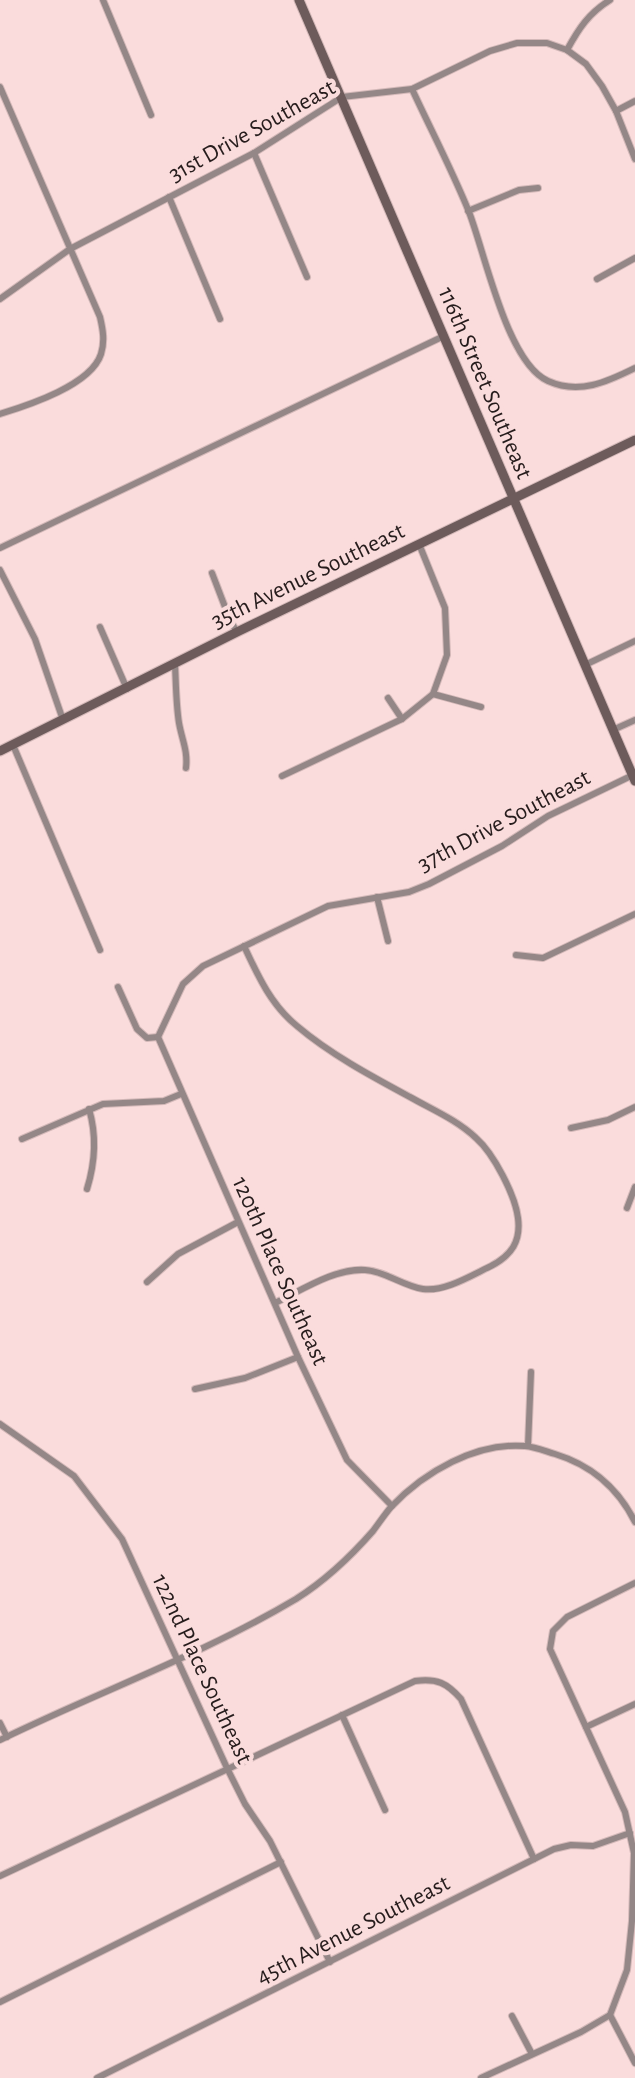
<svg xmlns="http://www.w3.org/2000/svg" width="635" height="2078" font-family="'Alegreya Sans',sans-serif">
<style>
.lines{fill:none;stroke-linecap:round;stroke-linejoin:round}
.street-casing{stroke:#d4b9b9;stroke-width:8}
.secondary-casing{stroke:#d4b9b9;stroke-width:11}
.street{stroke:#948787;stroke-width:6}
.secondary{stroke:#6d5b5b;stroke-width:9}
.labels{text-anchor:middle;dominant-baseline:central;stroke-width:8;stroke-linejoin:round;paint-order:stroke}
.street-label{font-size:24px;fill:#261c1c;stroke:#fadcdc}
</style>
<rect width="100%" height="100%" fill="#fadcdc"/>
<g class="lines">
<g class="street-casing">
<g id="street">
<polyline points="103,0 151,115"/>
<path d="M567,50c12,-22 22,-37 43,-50"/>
<path d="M0,87l100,230c3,13 5,24 1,37 -10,31 -72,51 -101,60"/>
<path d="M412,89c19,41 40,81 57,123 16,41 38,151 79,169 31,14 59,1 87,-13"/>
<polyline points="616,111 635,101"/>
<polyline points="254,153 307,277"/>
<polyline points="169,197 220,319"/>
<polyline points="468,211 519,190 538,188"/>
<polyline points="597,279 635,258"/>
<polyline points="0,299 70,249 254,153 342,97 412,89 490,51 517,43 547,43 567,50 586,64 602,86 616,111 635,159"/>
<polyline points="0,548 444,336"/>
<polyline points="0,570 35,639 63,720"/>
<polyline points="212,573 230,620 237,632"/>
<polyline points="100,627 127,689"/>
<path d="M175,664c1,20 1,40 4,59 3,17 9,28 7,45"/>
<polyline points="587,664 635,641"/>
<polyline points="433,694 481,707"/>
<polyline points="388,698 402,719"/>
<polyline points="615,729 635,720"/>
<polyline points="13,745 100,950"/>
<polyline points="282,776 402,719 433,694 447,655 445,608 419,544"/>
<polyline points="377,897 388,941"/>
<path d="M244,946c14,30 27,59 53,80 33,28 74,50 113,71 23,13 47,23 66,41 18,16 39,57 42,80 3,23 -6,37 -27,48 -19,9 -46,26 -68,23 -20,-3 -38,-18 -58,-19 -30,-2 -63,20 -90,33"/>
<polyline points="516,955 543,958 635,914"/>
<polyline points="118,987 137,1029 147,1038 158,1037"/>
<polyline points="158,1037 183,984 203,966 328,906 409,892 429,884 502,846 548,816 633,775"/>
<polyline points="158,1037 298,1357 347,1460 392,1506"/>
<polyline points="571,1128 608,1120 635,1107"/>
<polyline points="22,1139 103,1104 164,1101 181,1094"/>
<path d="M87,1189c8,-26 10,-53 2,-80"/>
<polyline points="627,1208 635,1187"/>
<polyline points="147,1282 178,1254 238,1222"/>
<polyline points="195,1389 245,1378 298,1357"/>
<polyline points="0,1424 74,1476 122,1539 227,1768 245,1804 270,1841 330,1962"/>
<polyline points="528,1446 531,1372"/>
<polyline points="342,1715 385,1810"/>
<polyline points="0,1723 7,1737"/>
<polyline points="586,1727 635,1704"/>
<path d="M0,1740c98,-48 202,-85 296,-141 27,-17 56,-44 77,-68 6,-8 12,-17 18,-24 33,-35 85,-65 134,-61 10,1 20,5 30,8 36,11 63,34 80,68"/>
<path d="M0,1876l415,-195c22,-3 32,2 46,18l73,160"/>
<polyline points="0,2002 281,1862"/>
<polyline points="610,2015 635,2063"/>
<polyline points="512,2016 532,2054"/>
<polyline points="97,2078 554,1849 571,1845 593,1846 630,1833"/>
<polyline points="481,2078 581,2032 610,2015 627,1970 632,1921 634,1853 625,1812 550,1649 553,1631 567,1617 635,1583"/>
</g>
</g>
<g class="secondary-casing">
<g id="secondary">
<polyline points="299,0 635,781"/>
<polyline points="0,751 237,632 635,440"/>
</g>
</g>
<use href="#street" class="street"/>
<use href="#secondary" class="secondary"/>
</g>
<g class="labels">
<g class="street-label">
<text transform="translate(252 131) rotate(-29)">31st Drive Southeast</text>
<text transform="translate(485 383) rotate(67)">116th Street Southeast</text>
<text transform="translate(308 576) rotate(-26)">35th Avenue Southeast</text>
<text transform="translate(504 821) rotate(-28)">37th Drive Southeast</text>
<text transform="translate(280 1271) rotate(66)">120th Place Southeast</text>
<text transform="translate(202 1669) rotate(65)">122nd Place Southeast</text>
<text transform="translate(353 1930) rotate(-27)">45th Avenue Southeast</text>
</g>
</g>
</svg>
